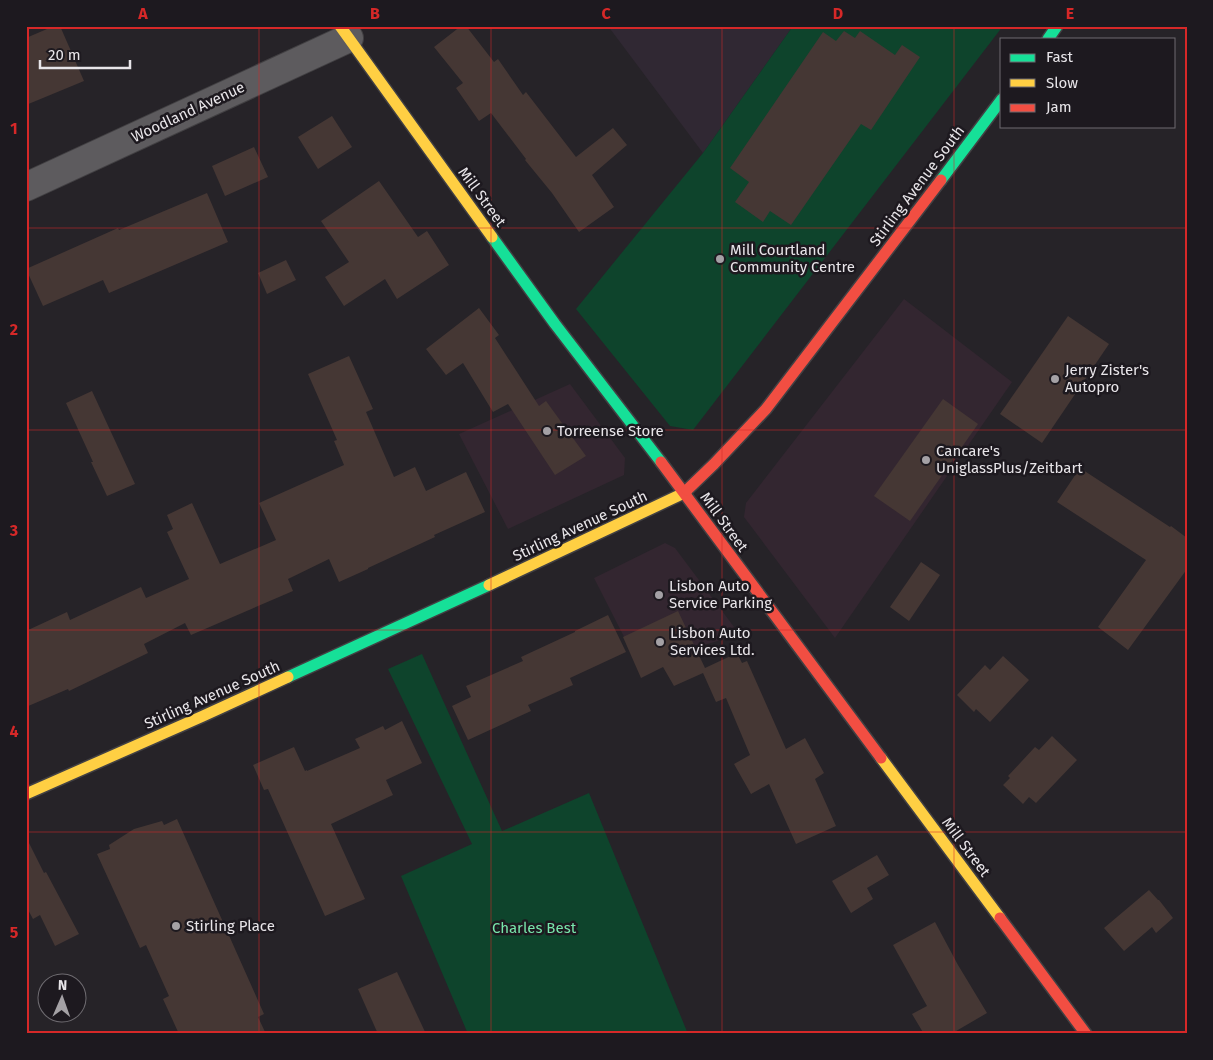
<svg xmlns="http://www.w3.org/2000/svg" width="1213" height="1060" font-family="'Fira Sans',sans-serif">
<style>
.commercial{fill:#332630}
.built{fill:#302833}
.green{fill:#0e442c}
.building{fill:#453734}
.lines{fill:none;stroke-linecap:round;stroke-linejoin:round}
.street-casing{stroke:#424043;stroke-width:30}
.fast-casing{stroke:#424043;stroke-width:14}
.slow-casing{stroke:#424043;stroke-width:14}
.jam-casing{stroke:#424043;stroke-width:14}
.street{stroke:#5d5b5e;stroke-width:28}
.fast{stroke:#16e098;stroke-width:11}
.slow{stroke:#ffcf43;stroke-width:11}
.jam{stroke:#f24e42;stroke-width:11}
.grid{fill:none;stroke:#d62828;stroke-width:1;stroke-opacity:0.55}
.poi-dot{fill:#a4a1a5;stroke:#1d191f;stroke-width:2}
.labels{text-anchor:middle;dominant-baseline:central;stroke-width:5;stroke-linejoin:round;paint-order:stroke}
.street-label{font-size:15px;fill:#e8e5e9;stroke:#1d191f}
.poi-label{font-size:15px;fill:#e8e5e9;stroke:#1d191f;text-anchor:start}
.park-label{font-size:15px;fill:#78e6ab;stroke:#1d191f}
.neatline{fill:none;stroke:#d62828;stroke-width:2}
.grid-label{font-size:16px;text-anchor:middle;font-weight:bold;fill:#d62828}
</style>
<rect width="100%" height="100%" fill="#262328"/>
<g class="commercial">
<polygon points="904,299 1012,382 835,638 744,517 746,503"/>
<polygon points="570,384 625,458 624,475 508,529 459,434"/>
<polygon points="665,543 675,548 740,635 696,647 642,672 594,578"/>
</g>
<polygon class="built" points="608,26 793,26 703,153"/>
<g class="green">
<polygon points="793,26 1003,26 693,430 670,426 576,309 703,153"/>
<polygon points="422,654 502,831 589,793 688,1034 468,1034 401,876 472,844 388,669"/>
</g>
<g class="building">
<polygon points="54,26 60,26 84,81 26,105 26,38"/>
<polygon points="461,26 466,26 494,62 498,59 523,95 526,92 576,157 613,128 627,145 592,175 614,207 579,232 552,193 525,160 526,159 491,113 479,121 456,88 463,83 434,47"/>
<polygon points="844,31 855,38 860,31 895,55 902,45 920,57 871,130 861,124 791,225 770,211 763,222 735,202 749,182 730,168 823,32 836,41"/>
<polygon points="332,116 352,147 318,169 298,137"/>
<polygon points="254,147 268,177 225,196 212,166"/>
<polygon points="379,181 418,237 427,231 449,265 397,299 385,279 344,306 325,277 349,262 321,221"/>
<polygon points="207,193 228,242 109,293 103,280 43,306 26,269 118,228 119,230"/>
<polygon points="286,260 296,280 267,294 258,273"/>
<polygon points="479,308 499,335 495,338 539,406 546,401 586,456 555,475 508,404 493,412 463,363 446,375 426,349"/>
<polygon points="1068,316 1109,344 1042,443 1000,414"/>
<polygon points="349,356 373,409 366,412 394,477 415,467 426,491 466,472 485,512 434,535 435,537 368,568 368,569 339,582 329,559 288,579 293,591 191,635 185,623 144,644 148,653 69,691 68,689 26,707 26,631 67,612 70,620 141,587 146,598 189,579 167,532 173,529 167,515 192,503 220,564 276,540 259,503 344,465 334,441 337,440 308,374"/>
<polygon points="92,391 135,484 107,496 91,462 93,462 66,403"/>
<polygon points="943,399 978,424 910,521 874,496"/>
<polygon points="1080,468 1170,527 1171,526 1187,538 1187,569 1128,650 1098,627 1146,560 1057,502"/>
<polygon points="921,562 940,575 909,621 890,607"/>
<polygon points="678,611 705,668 737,653 742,663 747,661 786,749 805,738 824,773 815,779 836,826 796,844 769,784 751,794 734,764 750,755 726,698 716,702 703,673 674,686 663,667 641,678 623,637"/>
<polygon points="608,615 626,652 570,678 573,685 528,705 531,711 468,740 452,706 471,697 466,686 523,661 521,657 575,632 575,631"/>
<polygon points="1003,656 1029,680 990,722 976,709 974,712 957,695 985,665 990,670"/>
<polygon points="402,721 422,763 386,780 393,795 331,824 365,899 325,916 268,789 264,790 253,765 294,747 305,771 307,770 307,771 360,748 355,739 383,726 385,730"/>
<polygon points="1052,736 1077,760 1036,803 1029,797 1023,804 1003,785 1010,778 1008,776 1035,747 1039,750"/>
<polygon points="177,819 264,1014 258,1017 266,1034 179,1034 163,999 169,996 146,945 140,948 97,854 110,849 109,845 134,829 162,821 164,825"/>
<polygon points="26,837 44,873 46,872 79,934 55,946 40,915 33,919 26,906"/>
<polygon points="877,855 889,875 867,888 873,899 851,913 832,881"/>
<polygon points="1149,890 1158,900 1159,900 1173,918 1156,933 1152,927 1124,951 1104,928"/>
<polygon points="935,922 958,965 987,1013 951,1034 924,1034 912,1014 927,1006 893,945"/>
<polygon points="397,972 426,1034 378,1034 358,989"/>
</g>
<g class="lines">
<g class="street-casing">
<polyline id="street" points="26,187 349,38"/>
</g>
<g class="fast-casing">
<g id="fast">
<polyline points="1048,39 1057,26"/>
<polyline points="941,180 1002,99"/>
<polyline points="492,237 555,324 661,462"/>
<polyline points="288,677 489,585"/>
</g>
</g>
<g class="slow-casing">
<g id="slow">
<polyline points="340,26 492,237"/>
<polyline points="489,585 684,493 687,490"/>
<polyline points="881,758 1000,918"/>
<polyline points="26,794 203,716 288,677"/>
</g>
</g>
<g class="jam-casing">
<g id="jam">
<polyline points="661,462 881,758"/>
<polyline points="687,490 714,464 766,409 941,180"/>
<polyline points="1000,918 1086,1034"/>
</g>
</g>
<use href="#street" class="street"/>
<use href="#fast" class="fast"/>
<use href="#slow" class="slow"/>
<use href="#jam" class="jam"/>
</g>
<path class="grid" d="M259,26v1008M491,26v1008M722,26v1008M954,26v1008M26,228h1161M26,430h1161M26,630h1161M26,832h1161"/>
<g class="poi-dot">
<circle cx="720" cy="259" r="5"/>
<circle cx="1055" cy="379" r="5"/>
<circle cx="547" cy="431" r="5"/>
<circle cx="926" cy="460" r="5"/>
<circle cx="659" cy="595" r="5"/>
<circle cx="660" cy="642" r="5"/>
<circle cx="176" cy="926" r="5"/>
</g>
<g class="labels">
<g class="street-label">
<text transform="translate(188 112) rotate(-25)">Woodland Avenue</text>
<text transform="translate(917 186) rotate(-53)">Stirling Avenue South</text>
<text transform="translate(482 197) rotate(54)">Mill Street</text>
<text transform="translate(724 522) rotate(54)">Mill Street</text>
<text transform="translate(580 526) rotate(-25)">Stirling Avenue South</text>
<text transform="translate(212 695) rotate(-24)">Stirling Avenue South</text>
<text transform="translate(966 847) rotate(53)">Mill Street</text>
</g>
<g class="poi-label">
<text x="730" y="250">Mill Courtland<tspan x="730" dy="17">Community Centre</tspan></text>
<text x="1065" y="370">Jerry Zister's<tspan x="1065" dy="17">Autopro</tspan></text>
<text x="557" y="431">Torreense Store</text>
<text x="936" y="451">Cancare's<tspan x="936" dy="17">UniglassPlus/Zeitbart</tspan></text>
<text x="669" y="586">Lisbon Auto<tspan x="669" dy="17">Service Parking</tspan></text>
<text x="670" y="633">Lisbon Auto<tspan x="670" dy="17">Services Ltd.</tspan></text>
<text x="186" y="926">Stirling Place</text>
</g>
<g class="park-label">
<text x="534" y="928">Charles Best</text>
</g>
</g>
<rect width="1213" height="1060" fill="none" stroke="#1d191f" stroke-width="55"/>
<rect x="1000" y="38" width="175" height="90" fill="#1d191f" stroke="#6e6b70"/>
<rect x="1010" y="54" width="25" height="8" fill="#16e098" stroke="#6e6b70"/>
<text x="1046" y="62" font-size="15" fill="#e8e5e9">Fast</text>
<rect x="1010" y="79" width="25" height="8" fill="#ffcf43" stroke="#6e6b70"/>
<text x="1046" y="88" font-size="15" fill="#e8e5e9">Slow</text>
<rect x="1010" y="104" width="25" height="8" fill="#f24e42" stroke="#6e6b70"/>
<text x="1046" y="112" font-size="15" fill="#e8e5e9">Jam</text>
<g transform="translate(62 998) rotate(2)"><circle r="24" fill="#1d191f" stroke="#6e6b70"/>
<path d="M0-4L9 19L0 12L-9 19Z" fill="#a4a1a5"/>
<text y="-8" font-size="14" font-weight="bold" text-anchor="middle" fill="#e8e5e9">N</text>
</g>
<path d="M40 60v8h90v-8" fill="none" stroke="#e8e5e9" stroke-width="2.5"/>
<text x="48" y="60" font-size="15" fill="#e8e5e9" stroke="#1d191f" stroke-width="4" paint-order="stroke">20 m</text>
<rect x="28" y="28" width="1158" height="1004" class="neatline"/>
<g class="grid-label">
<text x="143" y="19">A</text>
<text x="375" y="19">B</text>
<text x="606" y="19">C</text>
<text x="838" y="19">D</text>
<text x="1070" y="19">E</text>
<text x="14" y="134">1</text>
<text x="14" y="335">2</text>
<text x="14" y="536">3</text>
<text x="14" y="737">4</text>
<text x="14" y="938">5</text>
</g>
</svg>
